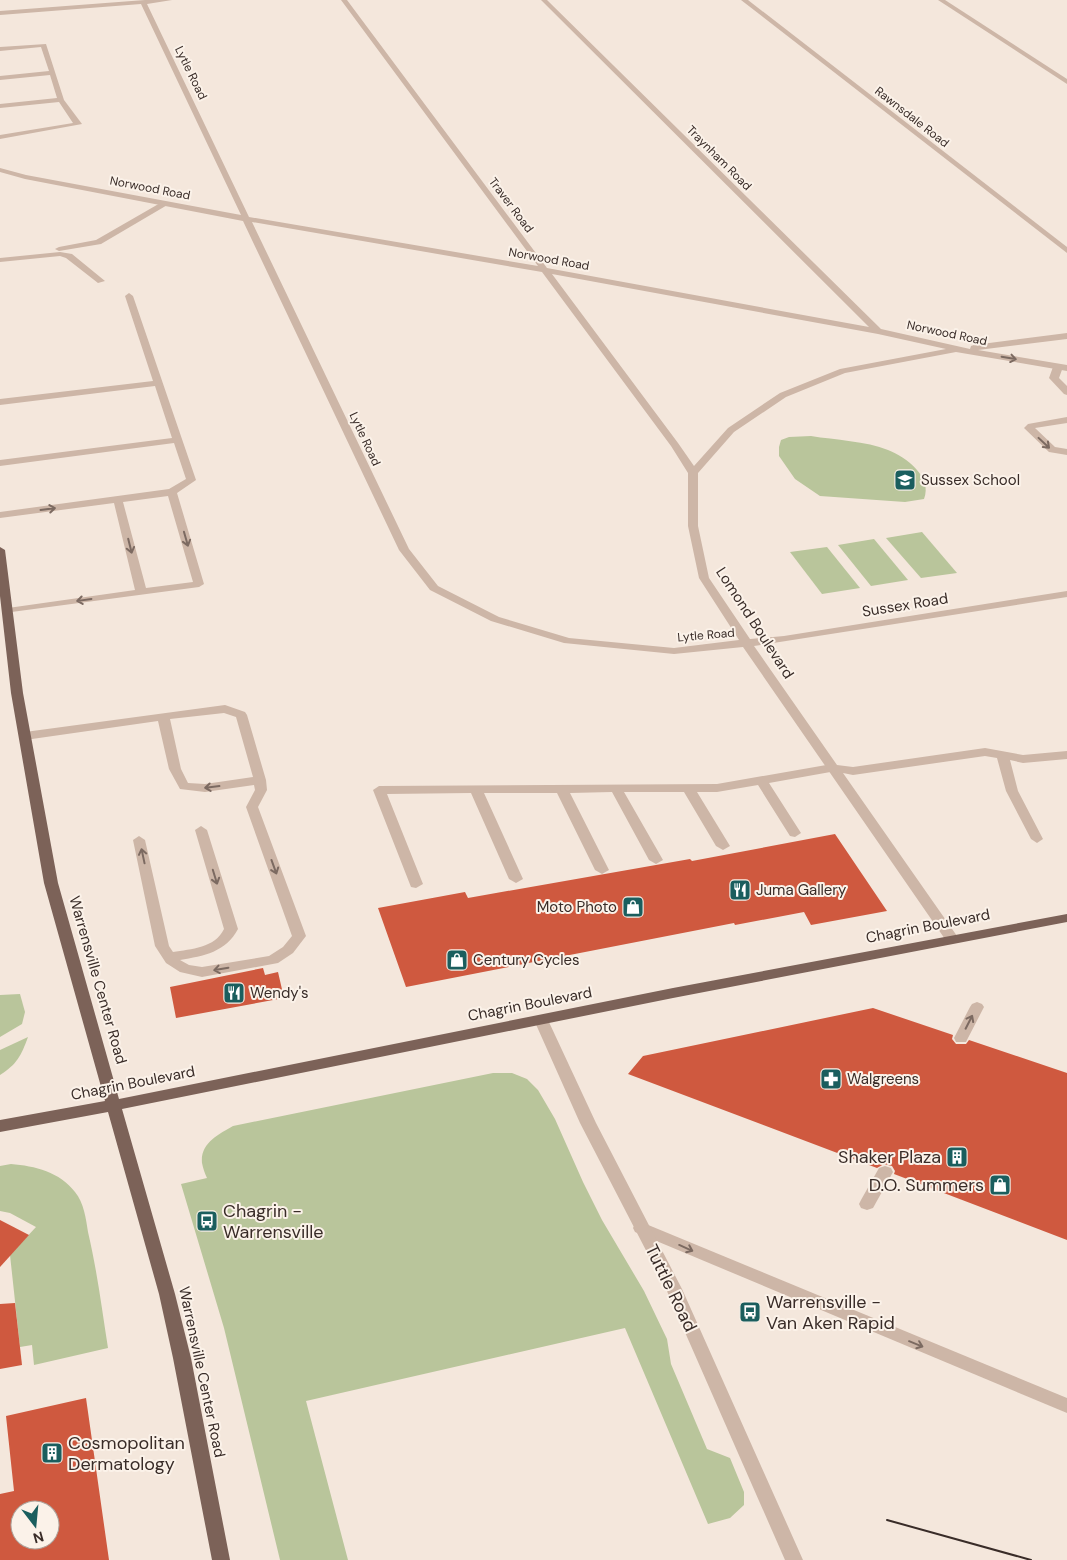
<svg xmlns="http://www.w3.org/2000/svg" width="1067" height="1560" font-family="'DM Sans',sans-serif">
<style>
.green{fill:#b9c59b}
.building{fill:#cf593f;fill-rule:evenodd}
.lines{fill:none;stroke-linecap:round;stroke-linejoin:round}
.service{fill:#cdb6a7;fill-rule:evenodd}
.minor{fill:#cdb6a7;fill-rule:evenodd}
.primary{fill:#7c6258;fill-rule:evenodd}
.tram{stroke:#392c28;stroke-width:2}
.oneway{stroke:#7c6a61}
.labels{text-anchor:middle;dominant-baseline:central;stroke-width:4;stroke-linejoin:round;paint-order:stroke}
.far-street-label{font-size:12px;fill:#392c28;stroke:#fbf2e9}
.poi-label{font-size:15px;fill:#392c28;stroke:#fbf2e9;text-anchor:start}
.street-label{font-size:15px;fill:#392c28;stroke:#fbf2e9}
.near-poi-label{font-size:18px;fill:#392c28;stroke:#fbf2e9;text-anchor:start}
.near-street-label{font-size:18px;fill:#392c28;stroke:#fbf2e9}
</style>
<rect width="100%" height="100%" fill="#f4e7dc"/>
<g class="green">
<path d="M811,436c24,4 55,5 77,14 18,7 45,27 36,49l-19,3 -85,-6 -25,-17 -16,-23v-9l2,-7 8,-3z"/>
<polygon points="922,532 957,573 921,578 886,538"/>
<polygon points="874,539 908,580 871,586 838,545"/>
<polygon points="827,547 860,588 822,594 790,552"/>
<polygon points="20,994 25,1012 22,1024 0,1037 0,995"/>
<path d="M28,1037c-7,19 -11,27 -28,38v-25z"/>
<path d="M493,1073h19l15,6 11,11 17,29 28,63 19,38 42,71 23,48 4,25 36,85 23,9 14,34v13l-14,13 -22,6 -83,-196 -319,73 42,159h-68l-56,-232 -43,-144 26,-6c-2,-4 -4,-10 -5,-15 -2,-20 17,-29 31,-37z"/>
<path d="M11,1164c24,2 49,8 64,28 9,11 11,27 13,40 9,38 14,78 20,116l-74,17 -2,-20 -12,2 -10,-92 26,-28 -26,-14 -10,-2v-45z"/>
</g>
<g class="building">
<polygon points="835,834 887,911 811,925 804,912 735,925 734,923 406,987 378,908 465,892 468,898 690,859 692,861"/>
<polygon points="263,968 265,975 278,972 284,998 176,1018 170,987"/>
<polygon points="873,1008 953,1035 952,1039 956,1044 966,1044 969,1040 1067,1073 1067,1240 894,1174 895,1171 892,1166 884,1164 877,1168 628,1074 643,1056"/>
<polygon points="0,1220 29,1235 0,1267"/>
<polygon points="15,1303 22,1365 0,1369 0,1304"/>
<path d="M86,1398l23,162h-109v-66l14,-3 -8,-75zM20,1510h30v30h-30z"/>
</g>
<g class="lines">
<g class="service">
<polygon points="46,44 64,100 82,124 0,139 0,135 73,123 59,102 0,108 0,104 57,98 50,75 0,80 0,76 49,71 41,47 0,51 0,47"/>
<polygon points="162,202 169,204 101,244 59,251 55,249 59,247 96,240"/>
<polygon points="60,252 72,254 105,281 98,283 66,258 60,256 0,262 0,258"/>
<path d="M129,293l4,3 63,184 -19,13 27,91 -5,3 -195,26 -2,-2 2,-2 4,-1 127,-18 -21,-87 -114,15v-6l169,-23 17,-10 -12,-36 -174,23v-6l172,-22 -17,-52 -155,19v-6l153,-18 -28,-85zM168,496l25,86 -47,6 -23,-86z"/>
<polygon points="1058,364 1063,367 1059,378 1067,386 1067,395 1064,394 1049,378 1053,367"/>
<polygon points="1067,417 1067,423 1035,428 1055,447 1067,449 1067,455 1049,452 1024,428 1028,424"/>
<path d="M225,705l20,7 2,3 19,65 1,10 -9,17 48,129 -13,17 -15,10 -76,14 -22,-5 -14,-9 -11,-17 -22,-106 6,-4 6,4 24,106 4,6c18,-3 42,-4 51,-23l-29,-99 6,-4 6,4 31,99c-12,23 -34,27 -58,31l9,5 13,2 67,-11 14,-9 9,-11 -46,-129 9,-17 -1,-5 -49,7 -25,-3 -11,-20 -11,-48 -133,19 -6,-4 6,-4zM224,713l12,4 17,60 -48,7 -17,-1 -7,-14 -11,-50z"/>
<polygon points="832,764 838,768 836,771 769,783 801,833 795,837 790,836 758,785 717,792 697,792 730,846 723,850 716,846 684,792 624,792 663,860 656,864 649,860 612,792 570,793 609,870 602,874 595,870 557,793 484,793 523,879 516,883 509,879 471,793 387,794 423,884 416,888 411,887 373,790 379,786 717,784"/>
<polygon points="977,1002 982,1004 984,1007 968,1038 966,1042 956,1042 954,1038 970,1007 972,1004"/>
<polygon points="885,1166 891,1168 893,1172 873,1208 867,1210 861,1208 859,1204 861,1200 879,1168"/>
<polygon points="641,1222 1067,1398 1067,1413 635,1232 633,1228 635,1224"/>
</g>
<g class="minor">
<path d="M145,0h27l-25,4 102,213 289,49 -197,-266h6l200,268 322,59 -328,-327h6l334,329 89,20 1,-3 3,-1 93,-12v6l-89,11 89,15v6l-111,-19 -111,21 -59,24 -52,35 -36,41v53l11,52 41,61 34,-3 283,-45v6l-313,49 83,119 16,2 132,-19 38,7 44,-4v8l-44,4 -13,-3 8,31 25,48 -6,4 -6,-4 -25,-48 -9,-33 -12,-2 -132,19 -10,-2 114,163 2,3 -2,3h-10l-204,-295 -69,7 -110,-11 -73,-22 -61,-31 -31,-40 -156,-329 -218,-42 -25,-7v-4l26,7 215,40 -100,-211 -141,11v-4zM252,222l290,50 129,174 17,27v53l11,52 40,62 -65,8 -105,-10 -70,-21 -61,-31 -29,-37zM552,274l326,60 68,15 -106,20 -60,24 -52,35 -34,38 -16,-23z"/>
<polygon points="741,0 748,0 1067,247 1067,253"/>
<polygon points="938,0 945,0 1067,79 1067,84"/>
<polygon points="541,1015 546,1017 548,1020 596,1123 682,1289 803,1560 785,1560 666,1289 580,1123 534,1020 536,1017"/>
</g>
<polygon class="primary" points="0,547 5,550 23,693 58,883 119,1099 673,988 1067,914 1067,922 673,998 122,1109 175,1294 191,1358 230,1560 212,1560 173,1358 159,1294 108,1112 0,1132 0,1120 105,1101 44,883 11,693 0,596"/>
<polyline class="tram" points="887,1520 1031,1560"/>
</g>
<defs><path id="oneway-shaft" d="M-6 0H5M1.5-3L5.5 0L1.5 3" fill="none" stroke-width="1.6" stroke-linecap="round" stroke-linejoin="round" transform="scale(1.25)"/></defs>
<g class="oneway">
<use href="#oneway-shaft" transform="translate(1009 358) rotate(10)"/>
<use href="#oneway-shaft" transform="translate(1044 443) rotate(43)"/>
<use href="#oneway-shaft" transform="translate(48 509) rotate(-7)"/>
<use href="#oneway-shaft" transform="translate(186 539) rotate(74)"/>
<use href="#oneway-shaft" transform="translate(130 546) rotate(76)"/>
<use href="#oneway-shaft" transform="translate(84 600) rotate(172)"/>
<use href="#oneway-shaft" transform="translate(212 787) rotate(173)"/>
<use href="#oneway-shaft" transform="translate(143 856) rotate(-102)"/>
<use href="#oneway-shaft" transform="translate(274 867) rotate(70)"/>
<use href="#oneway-shaft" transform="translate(215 877) rotate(73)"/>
<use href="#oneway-shaft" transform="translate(221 969) rotate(170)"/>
<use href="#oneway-shaft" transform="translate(969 1022) rotate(-63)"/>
<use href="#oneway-shaft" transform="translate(686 1248) rotate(24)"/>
<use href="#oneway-shaft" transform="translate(916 1344) rotate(22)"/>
</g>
<defs>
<g id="school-square" transform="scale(1.125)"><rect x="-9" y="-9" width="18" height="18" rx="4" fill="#1a5e5e" stroke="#fbf2e9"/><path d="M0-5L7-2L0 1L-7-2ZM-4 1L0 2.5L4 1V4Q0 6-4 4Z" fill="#fff"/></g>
<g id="restaurant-square" transform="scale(1.125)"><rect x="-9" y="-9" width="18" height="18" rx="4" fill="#1a5e5e" stroke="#fbf2e9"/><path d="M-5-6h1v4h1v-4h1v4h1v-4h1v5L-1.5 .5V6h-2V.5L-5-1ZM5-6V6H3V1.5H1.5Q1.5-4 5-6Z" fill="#fff"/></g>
<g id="shop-square" transform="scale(1.125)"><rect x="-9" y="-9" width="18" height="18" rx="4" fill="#1a5e5e" stroke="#fbf2e9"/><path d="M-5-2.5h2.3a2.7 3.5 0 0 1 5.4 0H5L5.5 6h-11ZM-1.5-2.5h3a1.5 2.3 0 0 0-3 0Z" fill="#fff"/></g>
<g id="pharmacy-square" transform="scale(1.125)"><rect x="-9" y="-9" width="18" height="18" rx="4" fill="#1a5e5e" stroke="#fbf2e9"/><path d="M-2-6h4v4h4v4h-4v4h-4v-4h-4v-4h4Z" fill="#fff"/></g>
<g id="building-square" transform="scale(1.125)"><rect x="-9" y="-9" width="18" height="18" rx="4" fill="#1a5e5e" stroke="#fbf2e9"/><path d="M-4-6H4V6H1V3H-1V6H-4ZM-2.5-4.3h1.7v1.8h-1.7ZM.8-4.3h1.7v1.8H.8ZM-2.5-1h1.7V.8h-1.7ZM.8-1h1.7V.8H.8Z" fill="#fff"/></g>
<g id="bus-square" transform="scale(1.125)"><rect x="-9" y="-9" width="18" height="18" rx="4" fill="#1a5e5e" stroke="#fbf2e9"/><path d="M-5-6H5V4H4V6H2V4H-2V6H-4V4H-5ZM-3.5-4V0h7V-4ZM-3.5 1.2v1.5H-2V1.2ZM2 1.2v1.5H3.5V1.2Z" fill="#fff"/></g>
</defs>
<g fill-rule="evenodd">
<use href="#school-square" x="905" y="480"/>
<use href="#restaurant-square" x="740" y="890"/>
<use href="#shop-square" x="633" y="907"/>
<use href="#shop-square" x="457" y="960"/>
<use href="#restaurant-square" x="234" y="993"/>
<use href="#pharmacy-square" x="831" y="1079"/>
<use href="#building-square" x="957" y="1157"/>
<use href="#shop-square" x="1000" y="1185"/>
<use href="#bus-square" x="207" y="1221"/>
<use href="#bus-square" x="750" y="1312"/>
<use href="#building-square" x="52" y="1453"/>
</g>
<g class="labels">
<g class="far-street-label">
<text transform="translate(191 73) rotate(64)">Lytle Road</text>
<text transform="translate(912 117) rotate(38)">Rawnsdale Road</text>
<text transform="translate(719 158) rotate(45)">Traynham Road</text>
<text transform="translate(150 188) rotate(11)">Norwood Road</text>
<text transform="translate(511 205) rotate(53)">Traver Road</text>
<text transform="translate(549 259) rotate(10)">Norwood Road</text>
<text transform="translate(947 333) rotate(12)">Norwood Road</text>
<text transform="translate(365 439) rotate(65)">Lytle Road</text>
<text transform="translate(706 635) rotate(-5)">Lytle Road</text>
</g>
<g class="poi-label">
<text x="921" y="480">Sussex School</text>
<text x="756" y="890">Juma Gallery</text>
<text x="617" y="907" text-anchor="end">Moto Photo</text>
<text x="473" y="960">Century Cycles</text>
<text x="250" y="993">Wendy's</text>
<text x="847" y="1079">Walgreens</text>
</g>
<g class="street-label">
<text transform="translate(905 605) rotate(-9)">Sussex Road</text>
<text transform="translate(755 623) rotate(57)">Lomond Boulevard</text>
<text transform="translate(928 926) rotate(-11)">Chagrin Boulevard</text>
<text transform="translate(98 980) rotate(74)">Warrensville Center Road</text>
<text transform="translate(530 1004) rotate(-11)">Chagrin Boulevard</text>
<text transform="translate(133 1083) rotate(-11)">Chagrin Boulevard</text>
<text transform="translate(202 1372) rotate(78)">Warrensville Center Road</text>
</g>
<g class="near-poi-label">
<text x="941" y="1157" text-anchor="end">Shaker Plaza</text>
<text x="984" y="1185" text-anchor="end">D.O. Summers</text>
<text x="223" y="1211">Chagrin -<tspan x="223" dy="21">Warrensville</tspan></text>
<text x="766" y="1302">Warrensville -<tspan x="766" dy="21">Van Aken Rapid</tspan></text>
<text x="68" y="1443">Cosmopolitan<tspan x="68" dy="21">Dermatology</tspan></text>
</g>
<g class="near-street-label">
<text transform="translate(671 1288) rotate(64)">Tuttle Road</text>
</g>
</g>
<g transform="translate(35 1525) rotate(164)"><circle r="24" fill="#fbf2e9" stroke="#ada39c"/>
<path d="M0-4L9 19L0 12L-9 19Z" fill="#1a5e5e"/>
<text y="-8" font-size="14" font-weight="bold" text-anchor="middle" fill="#392c28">N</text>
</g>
</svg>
